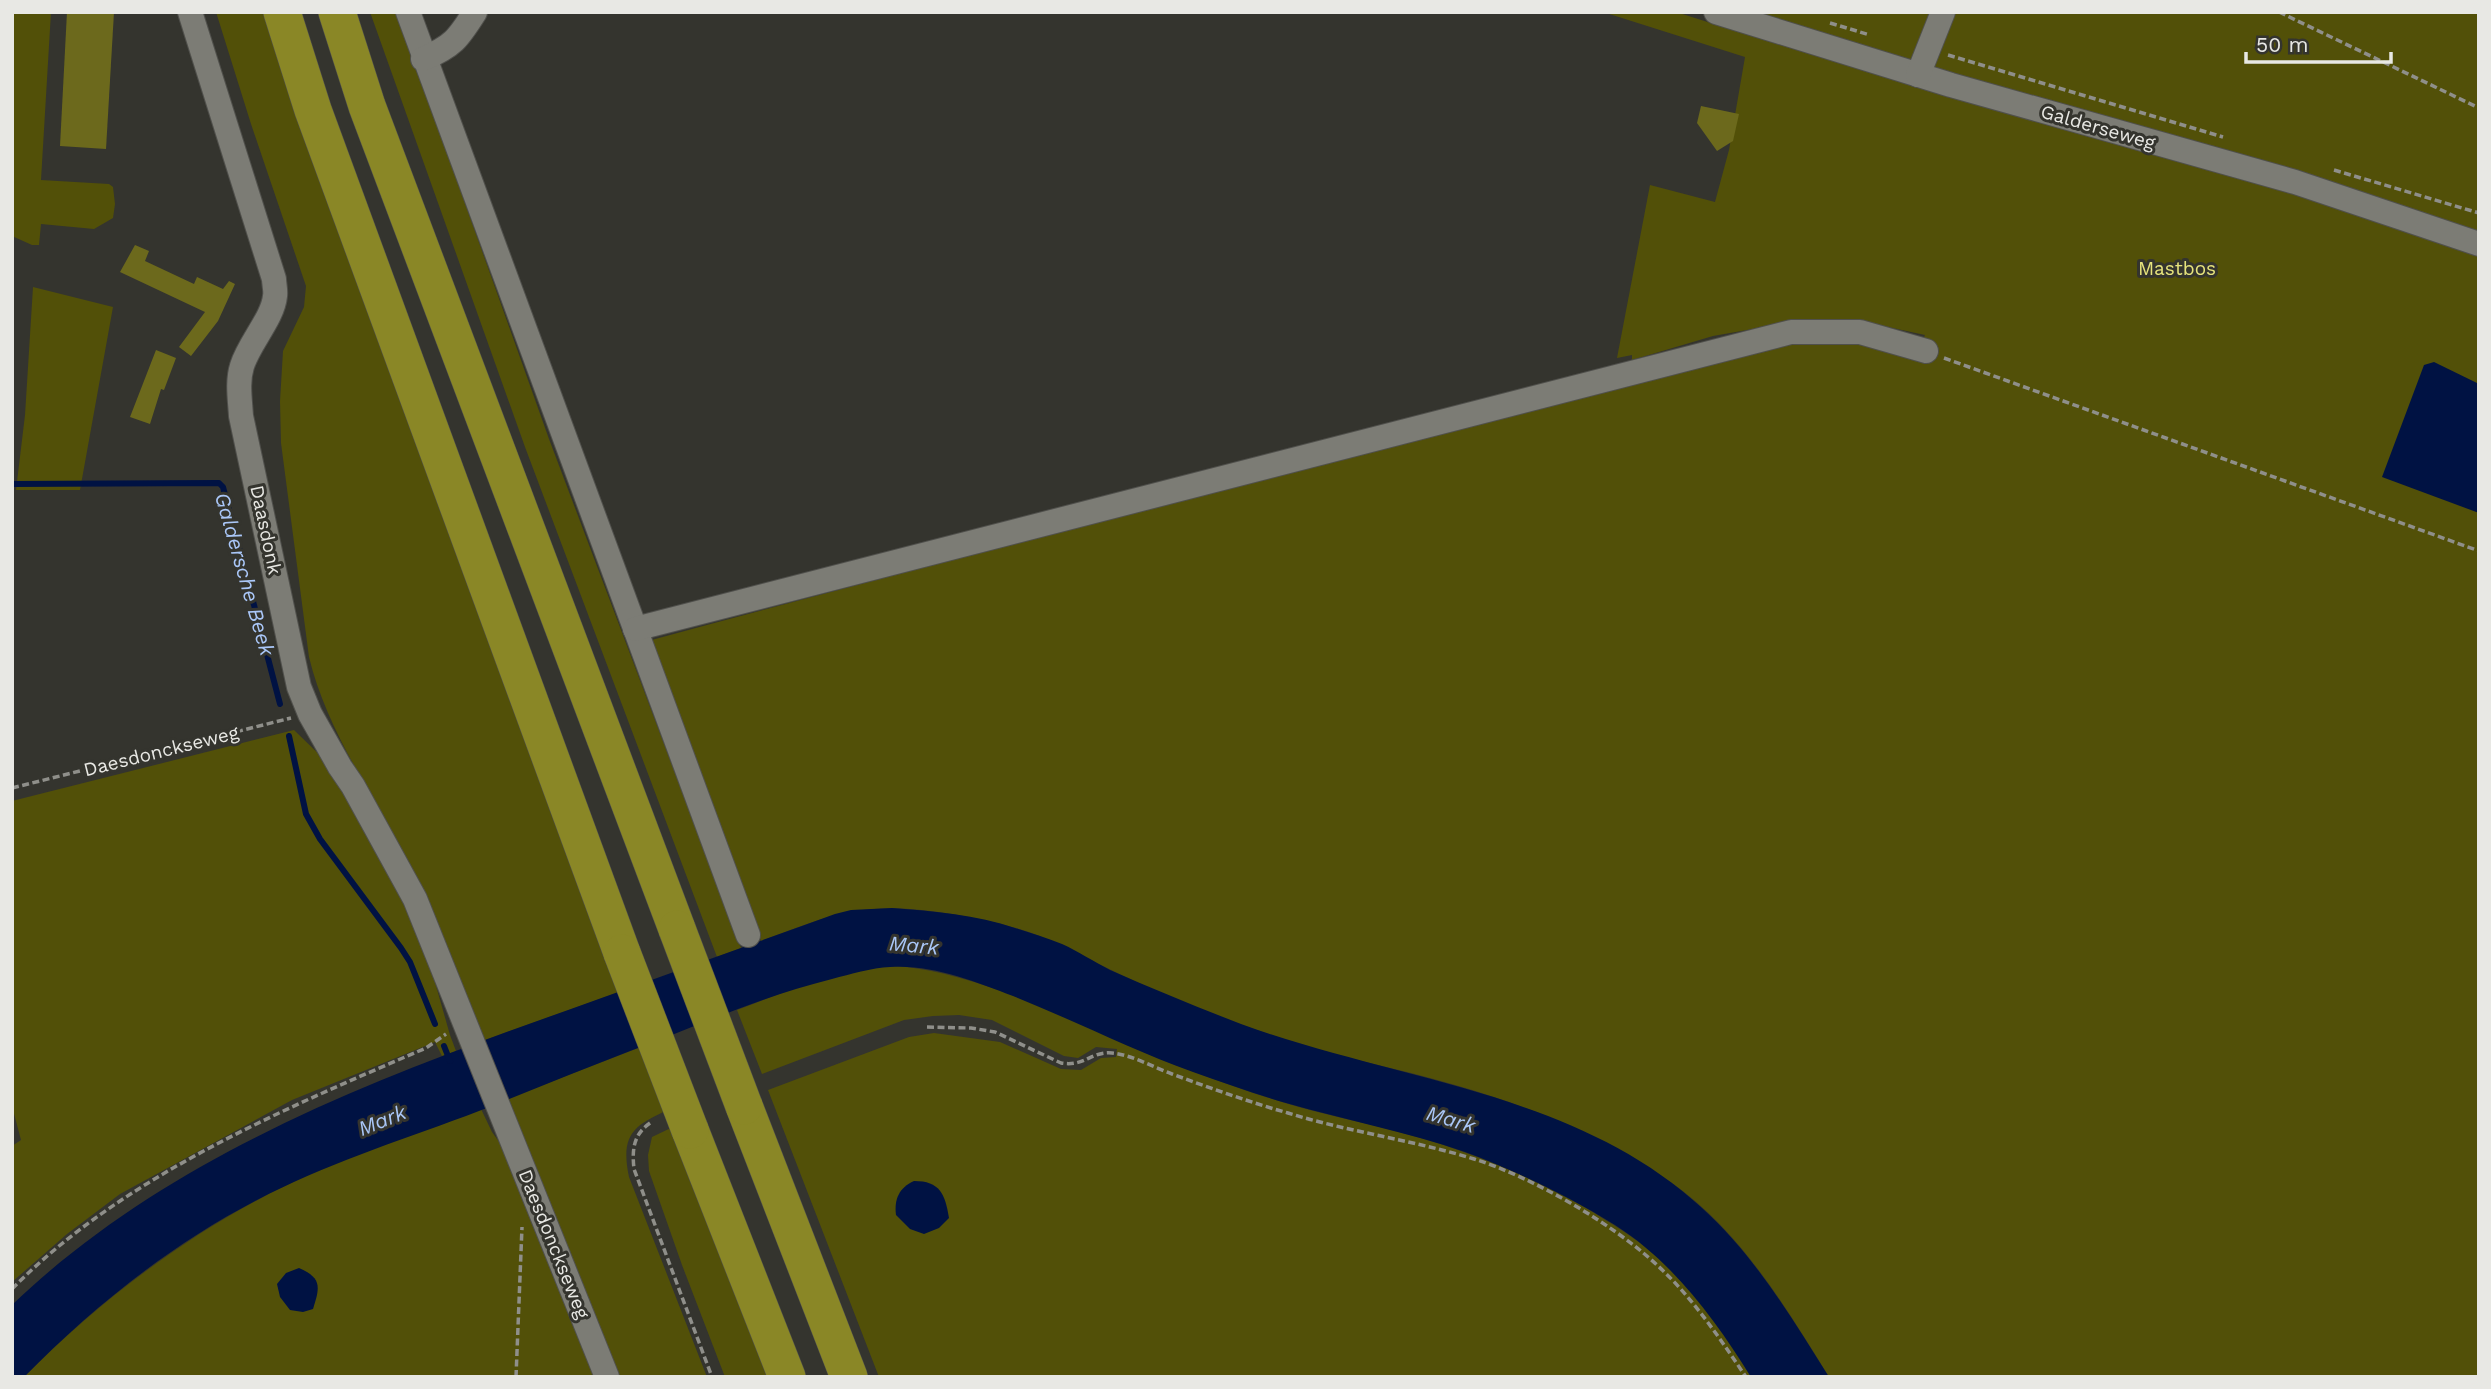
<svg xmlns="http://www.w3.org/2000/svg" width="2491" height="1389" font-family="'Work Sans',sans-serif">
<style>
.green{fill:#525008}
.water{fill:#001243}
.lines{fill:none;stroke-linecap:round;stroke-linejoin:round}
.stream{stroke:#001243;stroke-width:6}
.building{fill:#6c691c}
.minor-casing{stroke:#50504c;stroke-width:26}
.highway-casing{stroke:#50504c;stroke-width:38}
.path{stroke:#8f8f8a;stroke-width:3.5;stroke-dasharray:7 3.5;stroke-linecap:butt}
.minor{stroke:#7c7c75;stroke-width:24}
.highway{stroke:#8a8726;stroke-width:37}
.highway-bridge-casing{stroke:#50504c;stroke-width:38;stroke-linecap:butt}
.highway-bridge{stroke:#8a8726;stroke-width:37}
.labels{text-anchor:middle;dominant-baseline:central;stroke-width:6;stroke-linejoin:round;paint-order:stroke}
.street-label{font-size:19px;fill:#e8e8e4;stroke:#34342e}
.park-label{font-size:19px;fill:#e6e37c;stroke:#34342e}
.water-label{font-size:21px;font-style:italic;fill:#aac7f8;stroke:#34342e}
</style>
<rect width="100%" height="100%" fill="#34342e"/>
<g class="green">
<polygon points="12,12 51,12 41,180 109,184 113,187 115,204 113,218 94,229 41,224 39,245 32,245 12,236"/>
<path d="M216,12h50l359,978 -143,51c-25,-59 -48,-120 -75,-177 -33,-70 -80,-132 -98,-207l-28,-214 -1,-42 3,-50 21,-44 2,-21 -55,-162z"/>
<polygon points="370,12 397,12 549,439 741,948 717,957 525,447"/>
<path d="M1603,12h73l82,26 8,-26h713v1365h-650c-44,-71 -88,-145 -157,-194 -66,-46 -140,-76 -217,-98 -57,-17 -116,-27 -172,-46 -59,-19 -120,-43 -176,-71 -31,-15 -61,-32 -95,-41 -29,-8 -61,-14 -91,-17 -66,-7 -100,9 -160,31l-113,-300c359,-97 719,-190 1079,-285l61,-12 80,-2 47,13 10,-20 -74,-16 -59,3 -79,14 -81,24v-5l-15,3 33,-173 65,17 14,-52 16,-93z"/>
<polygon points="33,287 113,307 80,490 16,490 25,415"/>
<polygon points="294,730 327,762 386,859 425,947 450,1035 456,1051 442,1056 435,1042 292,1100 120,1194 67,1234 12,1282 12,1146 21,1140 12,1106 12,801"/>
<path d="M898,966c106,11 196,70 294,105 29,11 60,22 90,31 42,13 86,21 128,33 62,17 121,42 176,73 24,15 49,29 70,48 38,36 68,77 95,121h-872l-111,-287 141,-53 25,-4 66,9 61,27 20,1 20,-12 15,-1 1,-8 -21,-2 -18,11 -14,-2 -72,-36 -33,-5 -26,1 -29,4 -142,54 -25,-64c49,-19 109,-42 161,-44z"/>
<path d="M646,1045l24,64c-36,16 -50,25 -41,68l78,200h-87l-114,-278z"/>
<path d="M481,1109l11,23 18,25 84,220h-570c84,-85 180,-155 288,-204 55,-25 113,-41 169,-64z"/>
<polygon points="677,1125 775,1377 725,1377 682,1265 649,1171 648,1155 652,1137"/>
</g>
<g class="water">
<polygon points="2434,362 2479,384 2479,513 2382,477 2424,365"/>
<path d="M892,908c41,3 85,7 123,20 16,5 32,10 47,16 16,7 32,18 48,26 43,19 87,37 131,54 154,57 334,67 461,184 53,48 89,109 127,169h-78c-36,-58 -78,-115 -136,-152 -47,-29 -98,-54 -150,-73 -58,-20 -119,-32 -179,-49 -31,-9 -62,-20 -93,-31 -61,-22 -120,-52 -180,-76 -39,-15 -81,-32 -123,-29 -19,1 -39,7 -58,12 -69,17 -135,47 -202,72 -55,21 -109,44 -164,65 -71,26 -142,49 -209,84 -87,45 -164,107 -233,177h-12v-72c154,-148 361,-226 559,-296 88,-32 176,-63 264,-95l16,-4z"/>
<path d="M914,1181c26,0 31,13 35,37l-10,10 -15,6 -14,-5 -14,-14c-2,-16 3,-27 18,-34z"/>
<path d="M299,1268c23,10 21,19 14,41l-10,3 -13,-2 -10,-13 -3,-13 9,-11z"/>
</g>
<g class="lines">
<g class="stream">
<polyline points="12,484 219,483 223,487 280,704"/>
<polyline points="289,736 306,814 320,839 401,948 410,962 435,1024"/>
<polyline points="444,1046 450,1061"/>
</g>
</g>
<g class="building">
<polygon points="67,12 114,12 106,149 60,146"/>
<polygon points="1701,106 1739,114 1733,141 1717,151 1697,123"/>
<polygon points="135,245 149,251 145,261 194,284 197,277 223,289 229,281 235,284 218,321 191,356 179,347 205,312 120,272"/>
<polygon points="156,350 176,358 164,390 161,389 150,424 130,417"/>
</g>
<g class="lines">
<g class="minor-casing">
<g id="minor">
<path d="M190,12l84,267c0,5 2,12 1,17 -2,22 -26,47 -33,70 -5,16 -2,33 -1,50l58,271 11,27 30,53 13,19 62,113 192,478"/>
<polyline points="408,12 748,935"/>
<polyline points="1716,12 1951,85 2295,182 2479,244"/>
<path d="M423,59c30,-13 35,-20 52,-47"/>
<polyline points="1918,75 1943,12"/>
<polyline points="635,629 1791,332 1860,332 1926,351"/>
</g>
</g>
<g class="highway-casing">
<g id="highway">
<polyline points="282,12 313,110 622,953"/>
<polyline points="337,12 367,106 677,929"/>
<polyline points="744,1106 849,1377"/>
<polyline points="690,1130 787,1377"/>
</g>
</g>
<g class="path">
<polyline points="2279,12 2479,108"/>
<polyline points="1830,23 1870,35"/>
<polyline points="1948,55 2223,137"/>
<polyline points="2334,170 2479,213"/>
<polyline points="1944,358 2479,551"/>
<polyline points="12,788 291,718"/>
<path d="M927,1027l44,1 24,4 66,31c24,4 30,-12 51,-10 20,2 41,14 60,21 38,14 77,28 116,39 61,19 125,27 186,46 58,18 138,64 183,106 35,32 62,72 89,112"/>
<path d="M650,1123c-17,12 -18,27 -16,46l78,208"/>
<path d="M12,1289c111,-113 272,-180 414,-241l20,-14"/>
<polyline points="516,1377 522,1227"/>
</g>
<use href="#minor" class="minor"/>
<use href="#highway" class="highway"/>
<g class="highway-bridge-casing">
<g id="highway-bridge">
<polyline points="677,929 744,1106"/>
<polyline points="622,953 690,1130"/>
</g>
</g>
<use href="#highway-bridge" class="highway-bridge"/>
</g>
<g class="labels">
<g class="street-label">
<text transform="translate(2098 127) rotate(16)">Galderseweg</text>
<text transform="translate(266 530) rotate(78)">Daasdonk</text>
<text transform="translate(161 751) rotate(-14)">Daesdonckseweg</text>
<text transform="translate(554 1244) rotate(68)">Daesdonckseweg</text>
</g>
<g class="park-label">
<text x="2177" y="268">Mastbos</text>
</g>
<g class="water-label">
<text transform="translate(245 574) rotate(74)">Galdersche Beek</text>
<text transform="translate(914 945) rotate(5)">Mark</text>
<text transform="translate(1451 1119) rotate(16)">Mark</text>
<text transform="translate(382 1120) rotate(-22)">Mark</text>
</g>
</g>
<rect width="2491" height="1389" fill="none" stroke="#e8e8e4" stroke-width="28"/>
<path d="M2246 52v10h145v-10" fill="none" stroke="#e8e8e4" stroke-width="3.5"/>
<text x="2256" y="52" font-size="21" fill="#e8e8e4" stroke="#34342e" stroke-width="5" paint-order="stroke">50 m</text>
</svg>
